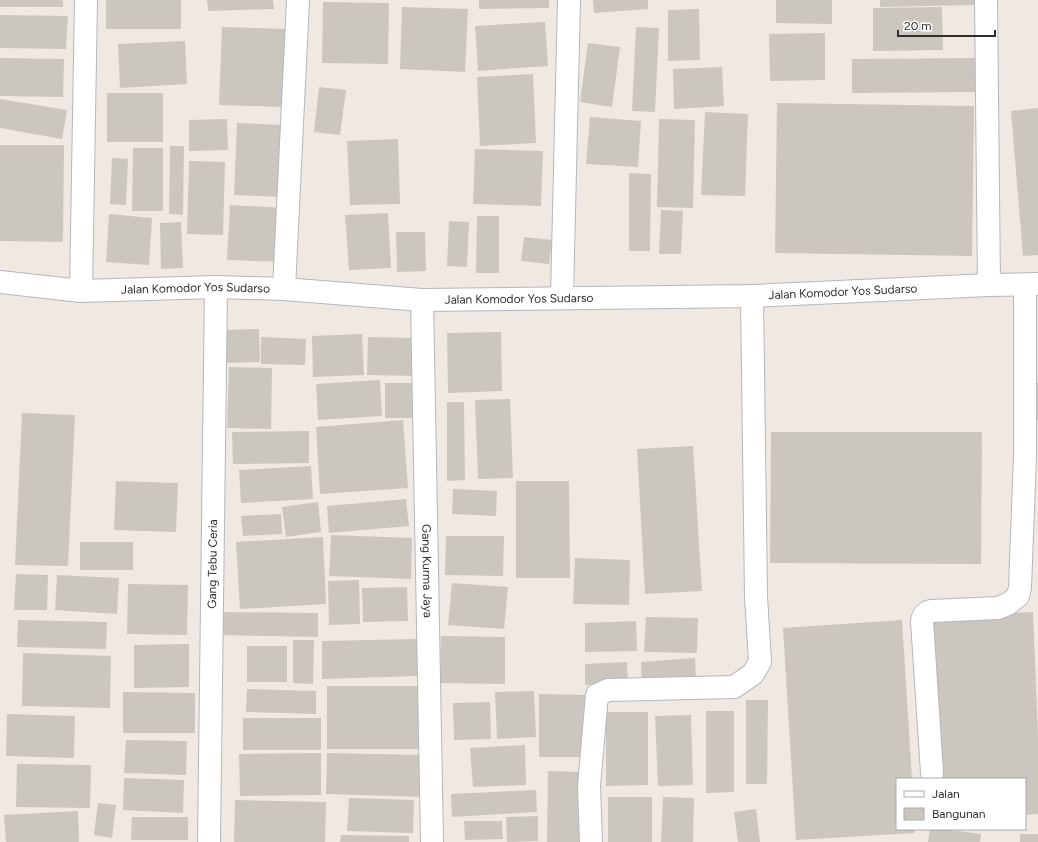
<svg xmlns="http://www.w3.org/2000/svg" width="1038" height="842" font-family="Figtree,sans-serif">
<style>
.building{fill:#cbc7bf}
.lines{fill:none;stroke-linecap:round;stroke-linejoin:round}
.street-casing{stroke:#b4b7c1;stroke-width:24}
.secondary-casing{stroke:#b4b7c1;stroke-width:24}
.street{stroke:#fff;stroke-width:22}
.secondary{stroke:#fff;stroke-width:22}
.labels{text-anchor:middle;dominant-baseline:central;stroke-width:4;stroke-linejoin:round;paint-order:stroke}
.street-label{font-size:12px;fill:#2e2e2e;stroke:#fff}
</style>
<rect width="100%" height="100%" fill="#efe9e1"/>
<g class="building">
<rect x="0" y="0" width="63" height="7"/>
<rect x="106" y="0" width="75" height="29"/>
<polygon points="207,0 273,0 274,9 208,11"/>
<polygon points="479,0 549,0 549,8 479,9"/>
<polygon points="593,0 648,0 648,9 594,13"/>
<polygon points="776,0 832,0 832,24 776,23"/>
<polygon points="880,0 974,0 974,5 880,7"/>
<polygon points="323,2 389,3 388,64 322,63"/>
<polygon points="402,7 468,9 465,72 400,69"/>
<polygon points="942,7 943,50 873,51 873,8"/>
<polygon points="699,9 700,60 668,61 668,10"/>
<polygon points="0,15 68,16 66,49 0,48"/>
<polygon points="545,22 548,66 478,71 475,26"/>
<polygon points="222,27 287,29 284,107 219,105"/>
<polygon points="636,27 659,28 655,112 632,111"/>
<polygon points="825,33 825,80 770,81 769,34"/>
<polygon points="185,41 187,84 120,88 118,44"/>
<polygon points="588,43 620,47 612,107 580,102"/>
<polygon points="0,58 64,59 63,97 0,96"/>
<polygon points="979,58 979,92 852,93 852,59"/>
<polygon points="722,67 724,106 674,109 673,69"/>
<polygon points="533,74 536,143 480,146 477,77"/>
<polygon points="319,87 346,90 340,135 314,132"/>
<rect x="107" y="93" width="56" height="49"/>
<polygon points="0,99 67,110 62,139 0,128"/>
<polygon points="777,103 974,106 972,256 775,253"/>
<polygon points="1038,108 1038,255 1023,256 1011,111"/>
<polygon points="705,112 748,114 745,196 701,195"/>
<polygon points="590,117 641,121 638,167 586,164"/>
<polygon points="227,119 228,150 189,151 189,120"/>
<polygon points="659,119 695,120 693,208 657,207"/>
<polygon points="237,123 283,125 280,197 234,195"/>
<polygon points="398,139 400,204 350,205 347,141"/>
<polygon points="0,145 64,145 63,242 0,241"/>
<polygon points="170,146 184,146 183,215 169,214"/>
<polygon points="133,148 163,148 163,211 132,211"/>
<polygon points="475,149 543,151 541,206 473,204"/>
<polygon points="112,158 128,159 126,205 110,204"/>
<polygon points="189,161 225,162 223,235 187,234"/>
<polygon points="629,173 651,174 650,251 629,251"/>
<polygon points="230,205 283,208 281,262 227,260"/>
<polygon points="661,210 683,211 681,254 659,254"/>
<polygon points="388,213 391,268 349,270 345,215"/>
<polygon points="109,214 152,218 149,265 106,262"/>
<polygon points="477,216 499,216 499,273 476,273"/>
<polygon points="449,221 469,222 467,267 447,266"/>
<polygon points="181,222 183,268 161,269 160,223"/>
<polygon points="396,232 425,232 426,271 397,272"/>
<polygon points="524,237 552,240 549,264 521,261"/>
<polygon points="259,329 260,362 224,363 224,330"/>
<polygon points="501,332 502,391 448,393 447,333"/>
<polygon points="362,334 364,375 313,377 312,336"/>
<polygon points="261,337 306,339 305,365 261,364"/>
<polygon points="368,337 418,338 417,376 367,375"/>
<polygon points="229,367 272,368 271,429 227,428"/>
<polygon points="380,380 382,416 318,420 316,384"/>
<rect x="385" y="383" width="28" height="35"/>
<polygon points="1035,383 1038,383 1038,420 1036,420"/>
<polygon points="510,399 513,478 478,479 475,400"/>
<polygon points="447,402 464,402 465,480 447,481"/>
<polygon points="22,413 75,415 68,566 15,565"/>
<polygon points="403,420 408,488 320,494 316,427"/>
<polygon points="309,431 309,463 233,464 232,432"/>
<polygon points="771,432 982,432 981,564 770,563"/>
<polygon points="693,446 702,591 645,594 637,449"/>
<polygon points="311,466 313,499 241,503 239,470"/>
<polygon points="116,481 178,483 176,532 114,530"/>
<polygon points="516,481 569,481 570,578 516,578"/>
<polygon points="453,489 497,491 496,516 452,514"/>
<polygon points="406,499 409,526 329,533 327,506"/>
<polygon points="318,502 321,532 286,537 282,507"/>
<polygon points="281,514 282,534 243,536 241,516"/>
<polygon points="331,535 412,538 411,579 329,576"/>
<polygon points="446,536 504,536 503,576 445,575"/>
<polygon points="323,537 326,604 240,609 236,542"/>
<rect x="80" y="542" width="53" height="28"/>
<polygon points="575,558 630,560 629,605 573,604"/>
<polygon points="16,574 48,575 47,610 14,610"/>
<polygon points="57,575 119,578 117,614 55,610"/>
<polygon points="359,580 360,624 329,625 328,581"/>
<polygon points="452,583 508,587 504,629 448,625"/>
<polygon points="128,584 188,585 187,635 127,634"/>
<polygon points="407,587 408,621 363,622 362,588"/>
<polygon points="218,612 318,613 318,637 218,635"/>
<polygon points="1033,612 1038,737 1038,814 1025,815 1025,779 940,779 933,616"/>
<polygon points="646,617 698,618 697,653 644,652"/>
<polygon points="18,620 107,622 106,649 17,647"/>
<polygon points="902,620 912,779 897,779 897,829 915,829 915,833 796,840 783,628"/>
<polygon points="636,621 637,651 585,652 585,623"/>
<polygon points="441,636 505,637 505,684 440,683"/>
<polygon points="418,639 418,676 322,679 322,641"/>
<polygon points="293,640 314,640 313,684 293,683"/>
<polygon points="189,644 189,687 134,688 134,645"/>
<rect x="247" y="646" width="40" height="36"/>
<polygon points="23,653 111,656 110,708 22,706"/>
<polygon points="695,658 696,680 642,684 641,662"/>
<polygon points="627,662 628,683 585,685 585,664"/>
<rect x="327" y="686" width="98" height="63"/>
<polygon points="247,689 316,691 316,714 246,712"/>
<polygon points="534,691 536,737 497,739 495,692"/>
<polygon points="123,692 195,693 195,733 123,733"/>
<polygon points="539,694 590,695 590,757 539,757"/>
<polygon points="746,700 768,700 767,784 746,784"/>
<polygon points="490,702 491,739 454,740 453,703"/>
<polygon points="706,711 734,711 734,792 706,793"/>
<polygon points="606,712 648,712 648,785 606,786"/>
<polygon points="7,714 75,716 74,758 6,756"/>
<polygon points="691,715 693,785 658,786 655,716"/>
<rect x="243" y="718" width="78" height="32"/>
<polygon points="126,740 187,741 186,775 124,773"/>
<polygon points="525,745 526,785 473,787 470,748"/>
<polygon points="321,753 321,795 240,796 239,754"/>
<polygon points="327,753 425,755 423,797 326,794"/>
<polygon points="17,764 91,765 90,808 16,807"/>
<polygon points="548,771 583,772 582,842 547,842"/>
<polygon points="124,778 184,780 183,813 123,810"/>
<polygon points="536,790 537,812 452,817 451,794"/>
<rect x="608" y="797" width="44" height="45"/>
<polygon points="663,797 694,798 693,842 661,842"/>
<polygon points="349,798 414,800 413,833 347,831"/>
<polygon points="235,800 326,802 325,842 234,842"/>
<polygon points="98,803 116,805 112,838 94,835"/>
<polygon points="756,809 760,842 738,842 734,812"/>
<polygon points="78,811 79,842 6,842 4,815"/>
<polygon points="538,816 538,841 507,842 506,817"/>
<polygon points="132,817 188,817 188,840 131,840"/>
<polygon points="464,821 502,821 503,839 465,840"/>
<polygon points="930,829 943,829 981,834 980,842 928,842"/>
<rect x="1020" y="834" width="18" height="8"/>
<polygon points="341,835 409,836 409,842 340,842"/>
</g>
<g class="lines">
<g class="street-casing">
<g id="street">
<polyline points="986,0 989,285"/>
<polyline points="284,289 298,0"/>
<polyline points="81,291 86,0"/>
<polyline points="562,297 569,0"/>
<path id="s1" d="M422,300l10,542"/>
<path d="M932,773l-10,-152c1,-6 3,-8 9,-10l67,-3 10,-4 10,-8 2,-9 5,-130v-172"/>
<path id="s2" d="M209,842l7,-555"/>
<polyline points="591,842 589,786 597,695 608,690 734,687 753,674 760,662 756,596 752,296"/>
</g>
</g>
<g class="secondary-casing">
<g id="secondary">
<path id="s3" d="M0,282l81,9 135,-4 68,2 138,11 330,-4 237,-11 49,-1"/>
</g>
</g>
<use href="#street" class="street"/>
<use href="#secondary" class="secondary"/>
</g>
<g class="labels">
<g class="street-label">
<text stroke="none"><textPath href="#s3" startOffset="196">Jalan Komodor Yos Sudarso</textPath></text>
<text stroke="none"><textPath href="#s3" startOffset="844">Jalan Komodor Yos Sudarso</textPath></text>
<text stroke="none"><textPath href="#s3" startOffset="520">Jalan Komodor Yos Sudarso</textPath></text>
<text stroke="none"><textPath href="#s2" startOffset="278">Gang Tebu Ceria</textPath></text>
<text stroke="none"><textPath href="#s1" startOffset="271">Gang Kurma Jaya</textPath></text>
</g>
</g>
<rect x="896" y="778" width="130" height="52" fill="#ffffff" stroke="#ababab"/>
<rect x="904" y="791" width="20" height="6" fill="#ffffff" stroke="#ababab"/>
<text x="932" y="798" font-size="12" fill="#2e2e2e">Jalan</text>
<rect x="904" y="808" width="20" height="12" fill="#cbc7bf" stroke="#ababab"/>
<text x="932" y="818" font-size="12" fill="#2e2e2e">Bangunan</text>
<path d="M898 30v6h97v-6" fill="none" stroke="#2e2e2e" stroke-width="2"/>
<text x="904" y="30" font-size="12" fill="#2e2e2e" stroke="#ffffff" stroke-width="3" paint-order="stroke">20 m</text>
</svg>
